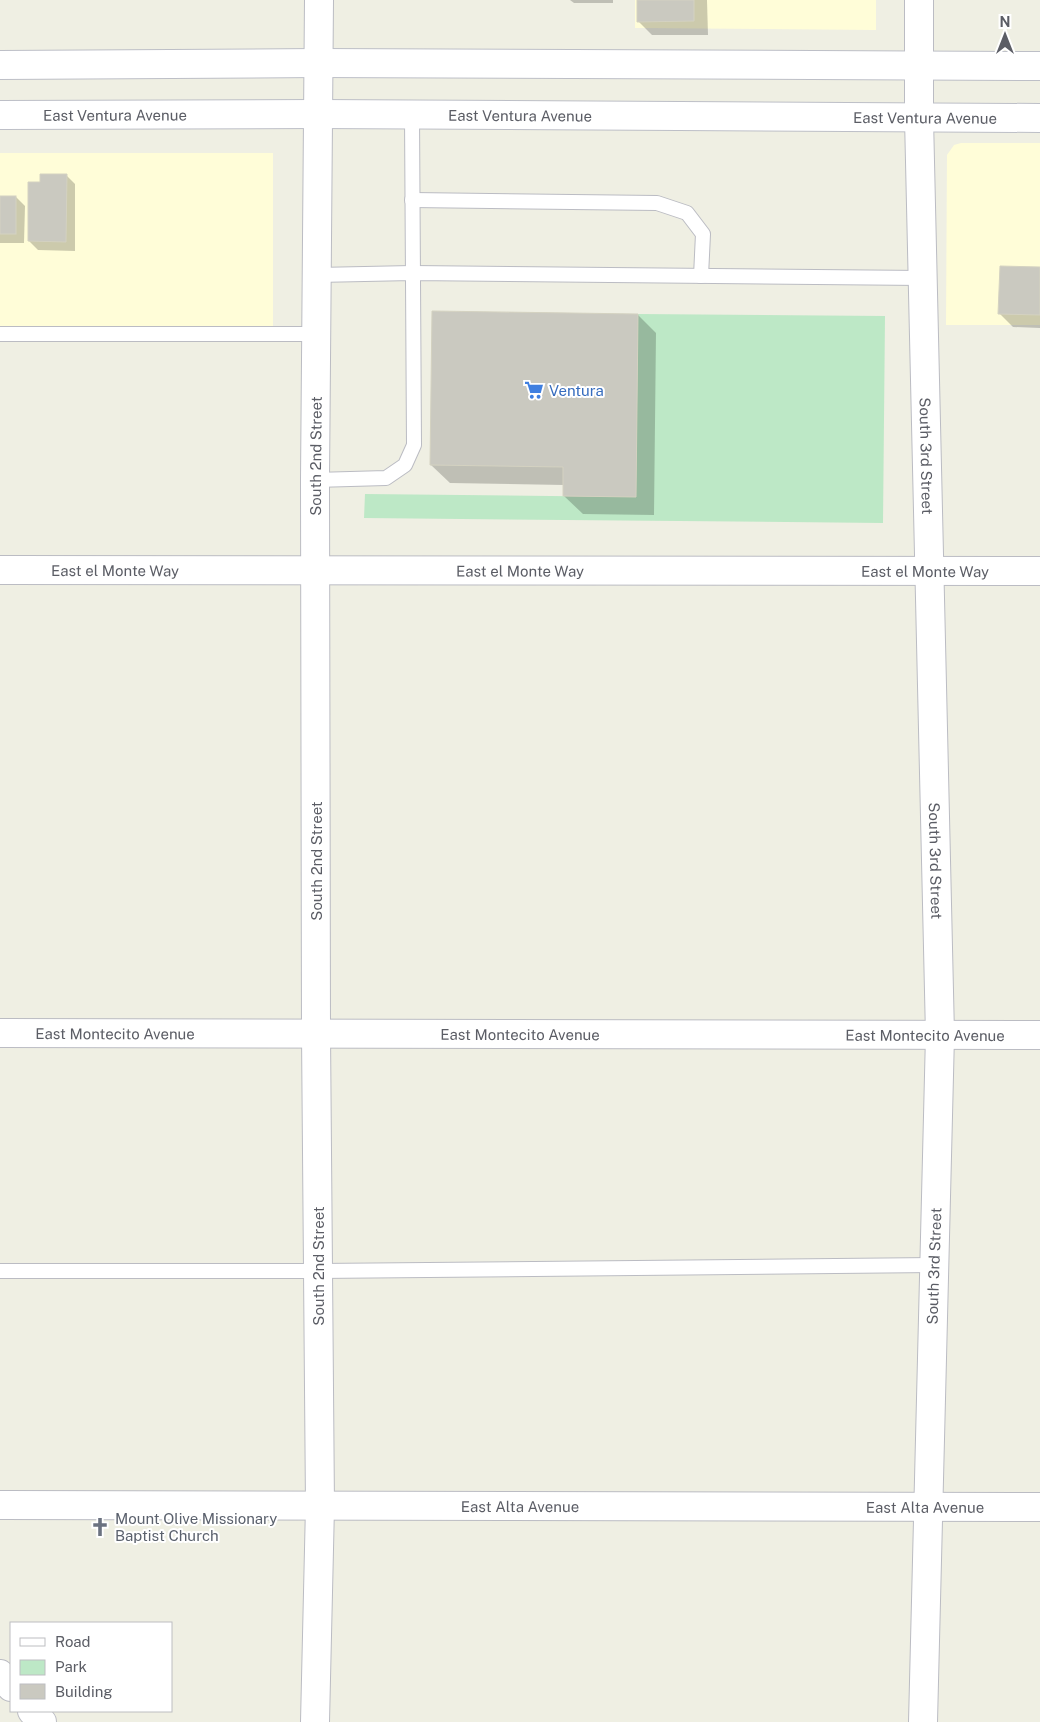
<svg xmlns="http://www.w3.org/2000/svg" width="1040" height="1722" font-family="'Public Sans',sans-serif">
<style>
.commercial{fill:#fffdd8}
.green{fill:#bde8c6}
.shadow{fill:#0003}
.building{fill:#cac9c0;stroke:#d4d2c1}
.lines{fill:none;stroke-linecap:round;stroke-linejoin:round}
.service-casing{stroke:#bbbcc3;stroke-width:16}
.minor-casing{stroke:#bbbcc3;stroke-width:30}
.tertiary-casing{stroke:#bbbcc3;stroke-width:30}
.secondary-casing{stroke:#bdbfc7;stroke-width:30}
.service{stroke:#fff;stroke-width:14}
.minor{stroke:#fff;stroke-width:28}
.tertiary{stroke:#fff;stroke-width:28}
.secondary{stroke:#fff;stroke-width:28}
.labels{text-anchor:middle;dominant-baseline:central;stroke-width:4;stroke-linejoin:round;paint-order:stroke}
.street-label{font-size:15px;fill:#5b5d65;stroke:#fff}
.shop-label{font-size:15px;fill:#366cbe;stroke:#fff;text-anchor:start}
.worship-label{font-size:15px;fill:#5b616d;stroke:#fff;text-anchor:start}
</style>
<rect width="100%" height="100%" fill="#efefe3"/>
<g class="commercial">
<polygon points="635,0 876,0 876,30 635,28"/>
<polygon points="961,143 1040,143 1040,325 946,325 947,155 954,145"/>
<rect x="0" y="153" width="273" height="174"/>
</g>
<polygon class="green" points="638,314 885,316 883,523 364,518 365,494 636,497"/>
<g class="shadow">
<polygon points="570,0 613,0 613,3 574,3"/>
<polygon points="638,0 707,0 708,35 652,35 638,21"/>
<polygon points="66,175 75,184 75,251 38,250 29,241"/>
<polygon points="0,197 16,197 25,206 24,243 0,243"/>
<polygon points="1040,268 1040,328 1013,327 999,313"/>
<polygon points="638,315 656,333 654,515 583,514 564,496 564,485 450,483 431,465"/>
</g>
<g class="building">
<polygon points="637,0 694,0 694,21 637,22"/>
<polygon points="40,174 67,174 66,242 28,241 28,182 40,182"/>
<rect x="0" y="196" width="16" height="38"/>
<polygon points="1000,266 1040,267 1040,315 998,314"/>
<polygon points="432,311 638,314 636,497 563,496 563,467 430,465"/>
</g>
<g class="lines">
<g class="service-casing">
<g id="service">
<polyline points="412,200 657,203 687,213 703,234 701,276"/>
<polyline points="317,275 412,273 923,278"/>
<polyline points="0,334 316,334"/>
<polyline points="315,480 386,478 405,465 414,445 412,115"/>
<polyline points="0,1271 318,1271 934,1265"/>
</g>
</g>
<g class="minor-casing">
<g id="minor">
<path id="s1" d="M919,0v118l21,917 -17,687"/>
<path id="s2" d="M0,570l1040,1"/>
<path id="s3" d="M0,1033l1040,2"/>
<path id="s4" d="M0,1505l1040,2"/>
<path id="s5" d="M315,1722l5,-216 -4,-472 -1,-554 4,-480"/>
</g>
</g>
<g class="tertiary-casing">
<g id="tertiary">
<polyline points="0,1674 11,1687"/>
<polyline points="32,1711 42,1722"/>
</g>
</g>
<g class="secondary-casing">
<g id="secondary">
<polyline points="0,65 318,63 1040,66"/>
<path id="s6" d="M0,115l318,-1 722,4"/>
</g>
</g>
<use href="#service" class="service"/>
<use href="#minor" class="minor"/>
<use href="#tertiary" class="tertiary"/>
<use href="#secondary" class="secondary"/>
</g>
<defs>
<g id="supermarket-bare" transform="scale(1.5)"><path d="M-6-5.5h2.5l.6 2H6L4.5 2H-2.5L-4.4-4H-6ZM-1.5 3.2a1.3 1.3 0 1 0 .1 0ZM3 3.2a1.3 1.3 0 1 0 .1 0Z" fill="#3f7fe0" stroke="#fff" stroke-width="2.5" paint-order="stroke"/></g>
<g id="church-bare" transform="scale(1.5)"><path d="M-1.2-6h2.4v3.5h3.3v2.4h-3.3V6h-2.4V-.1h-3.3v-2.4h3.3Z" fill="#6b7280" stroke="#fff" stroke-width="2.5" paint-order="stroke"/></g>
</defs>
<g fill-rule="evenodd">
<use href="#supermarket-bare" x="534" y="390"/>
<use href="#church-bare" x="100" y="1527"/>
</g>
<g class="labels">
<g class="street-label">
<text stroke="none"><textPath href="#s6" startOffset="115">East Ventura Avenue</textPath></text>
<text stroke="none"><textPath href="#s6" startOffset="520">East Ventura Avenue</textPath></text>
<text stroke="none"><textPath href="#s6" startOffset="925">East Ventura Avenue</textPath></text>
<text stroke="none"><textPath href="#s5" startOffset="1266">South 2nd Street</textPath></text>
<text stroke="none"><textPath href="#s1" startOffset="456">South 3rd Street</textPath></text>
<text stroke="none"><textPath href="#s2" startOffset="115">East el Monte Way</textPath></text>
<text stroke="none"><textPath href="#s2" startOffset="520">East el Monte Way</textPath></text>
<text stroke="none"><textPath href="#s2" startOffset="925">East el Monte Way</textPath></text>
<text transform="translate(316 861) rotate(-90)">South 2nd Street</text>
<text stroke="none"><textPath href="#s1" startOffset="861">South 3rd Street</textPath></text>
<text stroke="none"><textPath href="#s3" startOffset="115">East Montecito Avenue</textPath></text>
<text stroke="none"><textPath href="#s3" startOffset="520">East Montecito Avenue</textPath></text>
<text stroke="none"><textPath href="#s3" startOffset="925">East Montecito Avenue</textPath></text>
<text transform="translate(318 1266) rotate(-90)">South 2nd Street</text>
<text transform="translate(934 1266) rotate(-88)">South 3rd Street</text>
<text stroke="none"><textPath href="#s4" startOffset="520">East Alta Avenue</textPath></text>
<text stroke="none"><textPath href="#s4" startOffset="925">East Alta Avenue</textPath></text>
</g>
<g class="shop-label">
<text x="549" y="390">Ventura</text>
</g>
<g class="worship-label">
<text x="115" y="1518">Mount Olive Missionary<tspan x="115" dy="17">Baptist Church</tspan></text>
</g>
</g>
<rect x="10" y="1622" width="162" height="90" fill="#ffffff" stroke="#bdbec1"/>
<rect x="20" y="1638" width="25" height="8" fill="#ffffff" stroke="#bdbec1"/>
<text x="55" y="1647" font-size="15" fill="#5b5d65">Road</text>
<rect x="20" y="1660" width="25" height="15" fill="#bde8c6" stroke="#bdbec1"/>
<text x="55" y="1672" font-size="15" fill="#5b5d65">Park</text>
<rect x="20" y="1684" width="25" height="15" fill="#cac9c0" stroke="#bdbec1"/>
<text x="55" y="1697" font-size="15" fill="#5b5d65">Building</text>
<g transform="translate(1005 35)" stroke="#ffffff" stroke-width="4" paint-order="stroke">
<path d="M0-4L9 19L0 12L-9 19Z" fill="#5b5d65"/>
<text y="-8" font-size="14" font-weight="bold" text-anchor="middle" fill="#5b5d65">N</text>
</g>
</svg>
